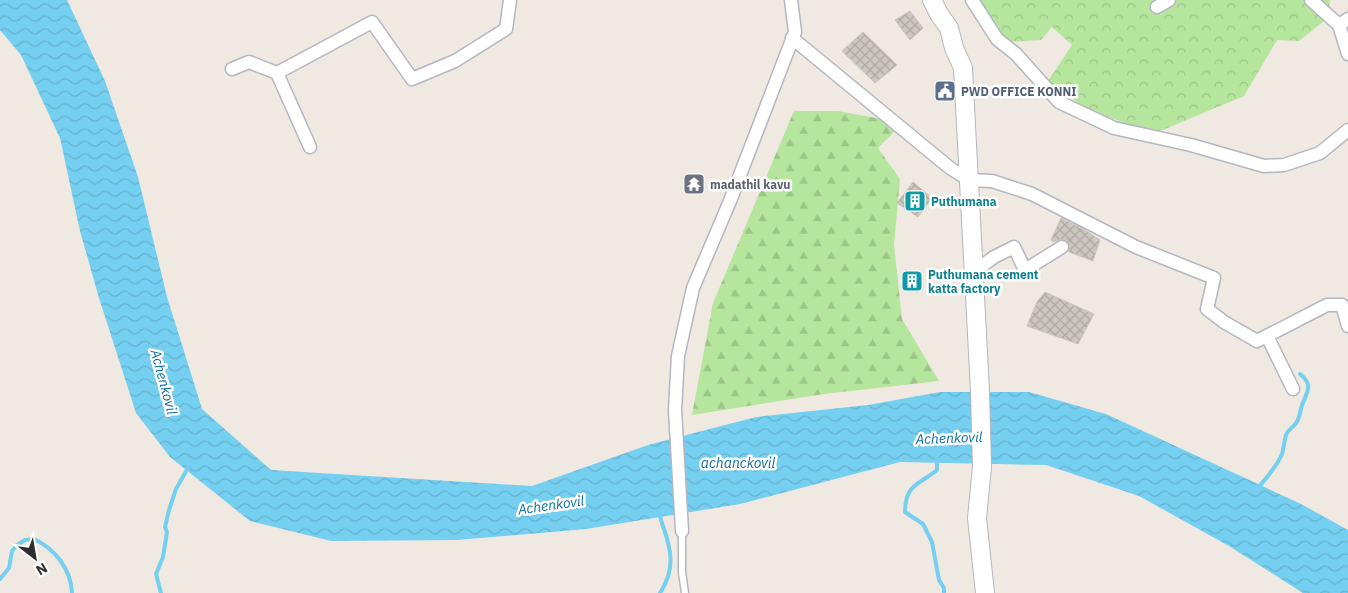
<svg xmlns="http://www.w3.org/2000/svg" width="1348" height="593" font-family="'IBM Plex Sans',sans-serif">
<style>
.forest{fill:url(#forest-firs)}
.park{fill:url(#park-crowns)}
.water{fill:url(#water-waves)}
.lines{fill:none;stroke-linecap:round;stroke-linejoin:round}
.stream{stroke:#75cff0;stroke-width:4}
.building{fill:url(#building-cross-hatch);stroke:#cbc5ba}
.lane-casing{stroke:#b4b7c1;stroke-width:9}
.street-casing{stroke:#b4b7c1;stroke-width:15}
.secondary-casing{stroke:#b4b7c1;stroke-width:20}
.lane{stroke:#fff;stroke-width:6}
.street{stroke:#fff;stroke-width:12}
.secondary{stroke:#fff;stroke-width:18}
.labels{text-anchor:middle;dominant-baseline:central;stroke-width:5;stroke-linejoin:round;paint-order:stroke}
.service-label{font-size:12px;font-weight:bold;fill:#4e5e75;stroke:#fff;text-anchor:start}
.worship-label{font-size:12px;font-weight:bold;fill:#5b616d;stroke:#fff;text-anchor:start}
.culture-label{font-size:12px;font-weight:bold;fill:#0d838f;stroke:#fff;text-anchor:start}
.water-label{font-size:14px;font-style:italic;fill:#0d6fa3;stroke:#fff}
</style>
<defs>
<pattern id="forest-firs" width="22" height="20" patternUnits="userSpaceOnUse" patternTransform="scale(1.25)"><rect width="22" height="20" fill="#b6e59e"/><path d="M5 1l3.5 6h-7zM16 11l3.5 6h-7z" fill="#9dc588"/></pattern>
<pattern id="park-crowns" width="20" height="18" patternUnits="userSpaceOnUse" patternTransform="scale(1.25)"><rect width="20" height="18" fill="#b6e59e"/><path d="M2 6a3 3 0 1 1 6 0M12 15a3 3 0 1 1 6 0" fill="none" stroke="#9dc588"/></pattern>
<pattern id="water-waves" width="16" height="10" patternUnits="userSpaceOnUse" patternTransform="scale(1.25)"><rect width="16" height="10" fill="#75cff0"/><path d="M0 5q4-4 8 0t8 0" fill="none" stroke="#66b2ce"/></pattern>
<pattern id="building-cross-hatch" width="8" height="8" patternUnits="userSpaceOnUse" patternTransform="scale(1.25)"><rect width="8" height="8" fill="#cbc7bf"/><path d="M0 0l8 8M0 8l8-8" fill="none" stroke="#afaba4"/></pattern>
</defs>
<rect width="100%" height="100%" fill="#efe9e1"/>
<polygon class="forest" points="794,111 838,111 903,123 878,148 900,179 894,245 902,319 939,381 824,394 692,415 713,303"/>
<polygon class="park" points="978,0 1330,0 1328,18 1299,41 1277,40 1244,96 1153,134 1085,108 1048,81 1072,45 1052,27 1041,40 1007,42 993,31"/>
<polygon class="water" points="0,0 67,0 105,81 138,177 167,297 202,409 271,470 532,486 648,445 756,417 868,405 940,392 1029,392 1106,414 1301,504 1348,530 1348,593 1303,593 1229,546 1139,496 1046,465 900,462 740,504 586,529 457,540 331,541 250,521 170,457 136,413 99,298 80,231 60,138 21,55 0,30"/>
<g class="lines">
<g class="stream">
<path d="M937,459v11c-18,15 -32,14 -32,42l18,12 9,18 7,38 5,8v5"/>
<path d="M1257,489c10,-12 19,-21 25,-35 2,-6 2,-13 4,-19 2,-6 7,-7 10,-12 4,-5 4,-12 6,-18 5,-13 12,-20 -2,-31"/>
<path d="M659,512c2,11 7,20 9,31 5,17 2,35 -8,50"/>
<path d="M0,579l9,-11 3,-17 5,-6 8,-5 9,-1c21,10 37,30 38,54"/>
<polyline points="161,593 156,574 163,557 167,532 165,527 169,510 176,489 188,468"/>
</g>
</g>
<g class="building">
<polygon points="910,11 923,28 910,40 895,20"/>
<polygon points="863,32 897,65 875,83 842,51"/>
<polygon points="913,182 932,198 918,217 897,203"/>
<polygon points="1061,218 1083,229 1100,240 1093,261 1069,252 1070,246 1065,240 1061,239 1054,242 1051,240"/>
<polygon points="905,270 921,273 918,292 903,290"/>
<polygon points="1045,292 1094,314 1078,344 1027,326 1037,302"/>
</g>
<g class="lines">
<g class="lane-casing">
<polyline id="lane" points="682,531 682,572 685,593"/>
</g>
<g class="street-casing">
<g id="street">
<polyline points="972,0 997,39 1016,54 1059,102 1114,128 1191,145 1264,166 1284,165 1320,153 1348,130"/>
<polyline points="1311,0 1339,25"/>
<polyline points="1157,7 1169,0"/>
<polyline points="1348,19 1339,25 1348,54"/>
<polyline points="792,38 950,168 969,180 992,181 1032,194 1136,247 1214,278 1207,309 1224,322 1257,341 1327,305 1342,305 1348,326"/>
<polyline points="232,69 249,62 277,73 372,22 412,79 455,61 506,29 510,0"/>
<polyline points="277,73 310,147"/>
<polyline points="974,272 994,257 1014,247 1025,270 1062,247"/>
<polyline points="1267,336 1293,389"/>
<polyline points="682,531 675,410 678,356 693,288 730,201 795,32 791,0"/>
</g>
</g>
<g class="secondary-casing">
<polyline id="secondary" points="932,0 939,14 949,28 954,48 963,68 980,391 982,467 977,518 985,593"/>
</g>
<use href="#lane" class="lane"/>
<use href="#street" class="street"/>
<use href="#secondary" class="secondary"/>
</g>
<defs>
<g id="civic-square" transform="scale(1.125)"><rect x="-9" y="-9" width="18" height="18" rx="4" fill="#5c6f8a" stroke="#fff"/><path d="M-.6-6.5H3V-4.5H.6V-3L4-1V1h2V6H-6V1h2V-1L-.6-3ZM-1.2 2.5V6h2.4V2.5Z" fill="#fff"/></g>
<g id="temple-square" transform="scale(1.125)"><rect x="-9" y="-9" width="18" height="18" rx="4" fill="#6b7280" stroke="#fff"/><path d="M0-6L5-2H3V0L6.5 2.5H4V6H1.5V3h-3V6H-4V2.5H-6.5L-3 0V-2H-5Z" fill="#fff"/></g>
<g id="building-square" transform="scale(1.125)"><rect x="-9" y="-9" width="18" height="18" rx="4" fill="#0f9aa8" stroke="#fff"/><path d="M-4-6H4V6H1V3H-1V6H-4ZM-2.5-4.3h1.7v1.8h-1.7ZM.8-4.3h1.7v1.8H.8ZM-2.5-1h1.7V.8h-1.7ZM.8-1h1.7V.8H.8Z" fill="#fff"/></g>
</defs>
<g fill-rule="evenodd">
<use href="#civic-square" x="945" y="91"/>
<use href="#temple-square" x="694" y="184"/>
<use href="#building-square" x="915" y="201"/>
<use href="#building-square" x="912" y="281"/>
</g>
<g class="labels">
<g class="service-label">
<text x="961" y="91">PWD OFFICE KONNI</text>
</g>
<g class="worship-label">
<text x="710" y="184">madathil kavu</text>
</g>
<g class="culture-label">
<text x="931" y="201">Puthumana</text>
<text x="928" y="274">Puthumana cement<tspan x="928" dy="14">katta factory</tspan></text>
</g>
<g class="water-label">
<text transform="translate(164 382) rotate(75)">Achenkovil</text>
<text transform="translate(949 438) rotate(-2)">Achenkovil</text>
<text x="738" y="463">achanckovil</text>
<text transform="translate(551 505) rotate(-8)">Achenkovil</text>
</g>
</g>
<g transform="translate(35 558) rotate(149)" stroke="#ffffff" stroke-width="4" paint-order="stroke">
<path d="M0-4L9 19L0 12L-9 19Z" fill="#2e2e2e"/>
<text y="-8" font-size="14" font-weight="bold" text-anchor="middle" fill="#2e2e2e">N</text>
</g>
</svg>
